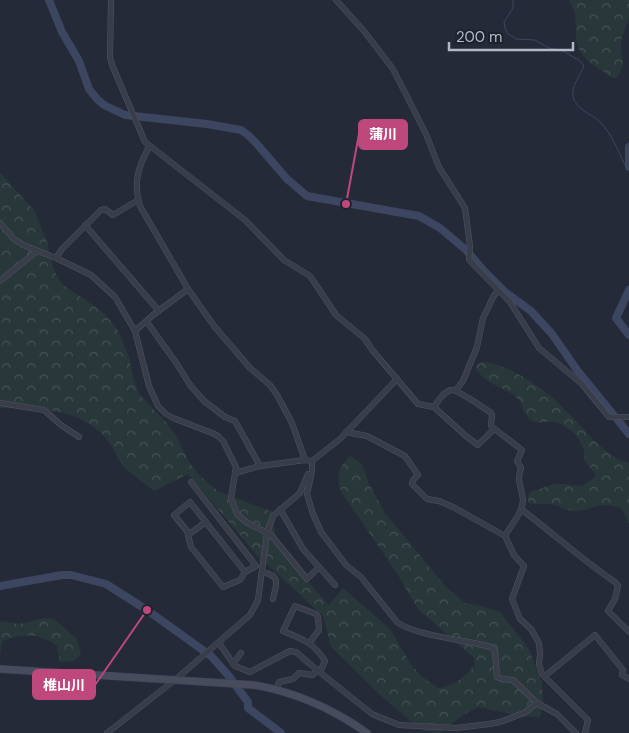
<svg xmlns="http://www.w3.org/2000/svg" width="629" height="733" font-family="'DM Sans','Noto Sans JP',sans-serif">
<style>
.forest{fill:url(#forest-crowns)}
.lines{fill:none;stroke-linecap:round;stroke-linejoin:round}
.stream{stroke:#3c4660;stroke-width:1}
.river{stroke:#3c4660;stroke-width:8}
.street-casing{stroke:#505561;stroke-width:6}
.secondary-casing{stroke:#414652;stroke-width:8}
.street{stroke:#383d49;stroke-width:5}
.secondary{stroke:#474b5b;stroke-width:7}
.leader{fill:none;stroke:#be487b;stroke-width:2}
.callout-dot{fill:#be487b;stroke:#1d222e;stroke-width:2}
.callout{fill:#be487b;stroke:#be487b;stroke-width:2}
.callout-label{font-size:14px;text-anchor:middle;font-weight:bold;fill:#fff}
</style>
<defs>
<pattern id="forest-crowns" width="20" height="18" patternUnits="userSpaceOnUse" patternTransform="scale(1.25)"><rect width="20" height="18" fill="#28373a"/><path d="M2 6a3 3 0 1 1 6 0M12 15a3 3 0 1 1 6 0" fill="none" stroke="#455255"/></pattern>
</defs>
<rect width="100%" height="100%" fill="#252a38"/>
<g class="forest">
<path d="M569,0h60c0,5 0,11 0,16 -1,9 -7,17 -8,26 -2,15 8,22 -5,36h-3c-16,-11 -38,-21 -37,-44 0,-12 0,-23 -7,-34z"/>
<path d="M0,173l34,37 13,32 7,29 8,13 42,29 13,16 12,28 4,20 6,17 27,28 10,14 13,26 12,15 17,14 54,21 5,35 52,58 14,-17 47,41 20,34 11,13 17,12c17,-2 26,-11 37,-23l-1,-7 -56,-49 -22,-37 -54,-79c-7,-15 -4,-25 8,-37l12,8 7,20 16,29 60,73 20,17 16,3 19,6 29,37 13,34 1,24 -4,10 -19,-1 -42,-9 -15,8 -23,18 -16,-2 -17,-13 -28,-24 -48,-47 -8,-31 -67,-62 -68,-80 -34,17c-10,-8 -21,-15 -30,-24 -8,-9 -11,-22 -19,-30 -27,-30 -68,-28 -105,-29z"/>
<path d="M483,362c24,1 63,28 79,45 21,19 39,48 67,56v60l-7,-14c-19,-9 -27,0 -45,2 -7,1 -15,-4 -22,-6 -10,-2 -18,0 -27,-2l1,-10 2,-2c8,-1 13,-4 20,-6 21,-6 26,11 45,-10l-12,-15c4,-16 -15,-36 -31,-38 -8,-1 -15,3 -23,-2 -7,-6 -7,-17 -14,-23 -13,-11 -31,-12 -40,-29l2,-4z"/>
<path d="M45,618l9,1 23,20 4,15 -7,7 -14,1 -3,-16c-19,-14 -34,-12 -55,-5l-2,15v-35l19,3z"/>
</g>
<g class="lines">
<path class="stream" d="M513,0v8l-9,14 1,6 2,5 9,6 19,1 14,8 14,3 17,10 4,5c-7,16 -21,29 -1,44 5,4 12,7 16,11 12,11 19,30 26,44l4,4"/>
<g class="river">
<polyline points="49,0 62,32 79,61 89,89 97,99 104,105 125,115 207,124 241,130 248,135 257,144 287,179 307,196 419,216 440,228 466,250 485,272 505,292 531,311 552,334 577,370 629,434"/>
<polyline points="629,147 629,167"/>
<polyline points="629,290 616,318 629,335"/>
<polyline points="0,586 62,575 71,575 106,584 147,610 211,656 228,675 248,702 248,708 281,733"/>
</g>
<g class="street-casing">
<g id="street">
<path d="M111,0l-1,57 2,8 33,77 100,78 39,40 26,16 26,39 29,24 8,12 40,47 5,6 16,3c4,-6 9,-15 17,-17 6,-1 33,18 39,22l2,3 -1,11 31,24 -5,11 4,7c-5,14 1,19 2,32 0,12 -12,25 -18,36"/>
<polyline points="336,0 364,31 393,69 426,134 439,167 465,208 470,246 469,259 471,262 510,302 539,348 582,384 609,417 629,417"/>
<path d="M149,147c-11,20 -16,36 -9,59l48,83 26,37 36,42 20,17 7,10 15,28 13,37"/>
<polyline points="0,223 14,239 23,245 56,258 91,275 115,297 135,331 149,386 158,406 166,414 173,418 212,433 218,436 223,441 236,467 231,498 237,514 246,522 271,535 307,579 319,567"/>
<polyline points="85,225 159,311"/>
<polyline points="56,258 62,249 101,210 105,209 113,215 138,200"/>
<polyline points="0,281 37,251"/>
<polyline points="147,322 177,364 190,385 204,401 225,417 235,421 260,466"/>
<polyline points="135,331 153,315 188,289"/>
<polyline points="456,390 463,381 477,347 483,318 488,308 493,297 498,291"/>
<polyline points="0,403 44,410 61,425 79,437"/>
<polyline points="434,407 467,437 478,445 494,429"/>
<polyline points="346,432 367,436 405,456 418,475 413,480 412,484 427,499 439,501 453,507 505,536 514,555 524,566 512,599 520,619 531,629 539,643 540,654 539,664 542,674 588,720 585,733"/>
<path d="M312,461v10l-5,23 6,20 8,18 25,33 15,12 36,45c18,14 70,18 94,25l4,4 2,26 5,2 11,1 24,23 20,11 19,19"/>
<polyline points="235,473 260,466 305,460 312,461 340,439 397,379"/>
<polyline points="191,482 256,566 245,572 240,580 223,587 191,547 187,531 174,515 190,502 245,572"/>
<polyline points="280,509 303,549 335,585"/>
<path d="M521,509c32,24 61,51 94,73l3,4 -3,13 -7,12 21,21"/>
<polyline points="188,535 206,522"/>
<path d="M262,572c20,4 14,12 11,27"/>
<path d="M310,642l9,-12 -1,-13 -2,-3 -21,-8 -12,25c19,8 30,11 42,30l-5,11"/>
<polyline points="219,643 235,666 250,672 290,651 296,652 317,670 372,714 399,725 456,728 489,724 500,722 524,713 537,703"/>
<polyline points="233,664 241,653"/>
<polyline points="545,676 595,635 623,670 622,675 629,679"/>
<polyline points="276,690 279,682 293,679 299,673 313,675 317,670"/>
<polyline points="107,733 176,679 250,615 258,600 267,533 273,516 300,493 308,474"/>
</g>
</g>
<g class="secondary-casing">
<path id="secondary" d="M0,669l254,16c41,7 79,24 113,48"/>
</g>
<use href="#street" class="street"/>
<use href="#secondary" class="secondary"/>
</g>
<path class="leader" d="M346 204L359 134M147 610L95 685"/>
<g class="callout-dot">
<circle cx="346" cy="204" r="5"/>
<circle cx="147" cy="610" r="5"/>
</g>
<g class="callout">
<rect x="359" y="120" width="48" height="29" rx="5"/>
<rect x="33" y="670" width="62" height="29" rx="5"/>
</g>
<g class="callout-label">
<text x="383" y="139">蒲川</text>
<text x="64" y="690">椎山川</text>
</g>
<path d="M449 42v8h124v-8" fill="none" stroke="#b3b8c5" stroke-width="2.5"/>
<text x="456" y="42" font-size="15" fill="#b3b8c5" stroke="#1d222e" stroke-width="4" paint-order="stroke">200 m</text>
</svg>
